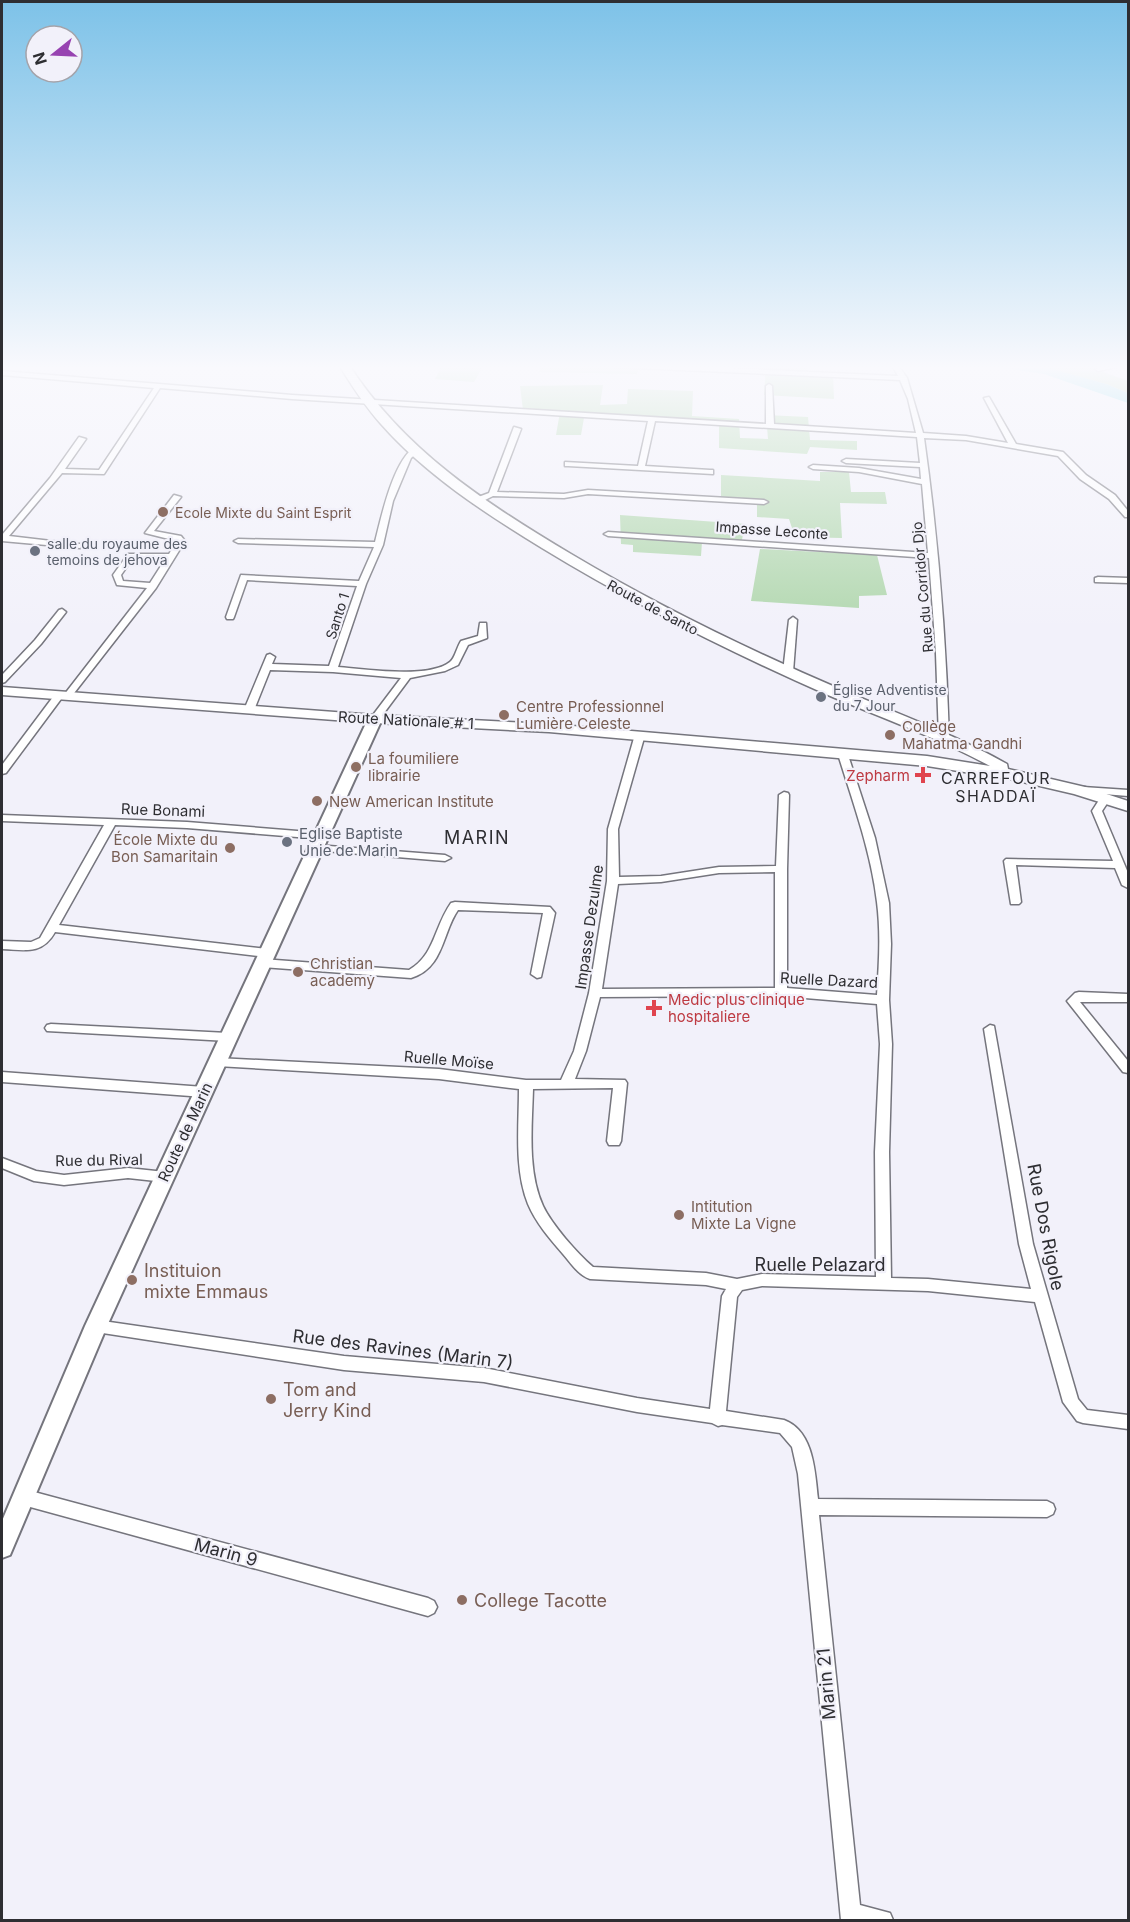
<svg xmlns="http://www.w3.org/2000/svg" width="1130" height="1922" font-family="Inter,sans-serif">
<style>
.green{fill:#b1d7ae}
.water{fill:#7cd7e8}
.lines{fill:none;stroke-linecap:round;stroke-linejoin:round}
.minor-casing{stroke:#75757d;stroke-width:3}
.secondary-casing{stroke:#75757d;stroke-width:4}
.primary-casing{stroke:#75757d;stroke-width:3}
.minor{fill:#fff;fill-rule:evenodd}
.secondary{fill:#fff;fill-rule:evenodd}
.primary{fill:#fff;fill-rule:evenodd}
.education-dot{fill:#8d6e63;stroke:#f2f1fa;stroke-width:2}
.worship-dot{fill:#6b7280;stroke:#f2f1fa;stroke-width:2}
.health-dot{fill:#e0444e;stroke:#f2f1fa;stroke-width:2}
.labels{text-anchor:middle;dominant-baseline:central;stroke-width:4.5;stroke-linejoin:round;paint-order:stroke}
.far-education-label{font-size:14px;fill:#785e54;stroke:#f2f1fa;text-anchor:start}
.far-street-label{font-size:14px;fill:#2e2e32;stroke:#f2f1fa}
.far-worship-label{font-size:14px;fill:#5b616d;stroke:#f2f1fa;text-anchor:start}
.education-label{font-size:15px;fill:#785e54;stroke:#f2f1fa;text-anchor:start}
.street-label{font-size:15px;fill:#2e2e32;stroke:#f2f1fa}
.health-label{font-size:15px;fill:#be3a42;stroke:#f2f1fa;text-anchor:end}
.worship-label{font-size:15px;fill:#5b616d;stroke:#f2f1fa;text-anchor:start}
.neighbourhood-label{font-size:16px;letter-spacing:1.5px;fill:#2e2e32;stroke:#f2f1fa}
.quarter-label{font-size:18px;letter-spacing:1.5px;fill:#2e2e32;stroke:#f2f1fa}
.near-street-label{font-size:18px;fill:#2e2e32;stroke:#f2f1fa}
.near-education-label{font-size:18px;fill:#785e54;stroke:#f2f1fa;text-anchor:start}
</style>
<rect width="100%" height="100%" fill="#f2f1fa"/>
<g class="green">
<polygon points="442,365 484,365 474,382 435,379"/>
<polygon points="541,365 713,365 712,371 639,368 637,374 539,372"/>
<polygon points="766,365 807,365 808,372 833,373 834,399 764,395"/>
<polygon points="1034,365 1084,365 1128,381 1128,393 1106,384"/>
<polygon points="603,385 600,405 627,404 628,389 693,391 692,416 739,419 740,438 768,439 766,415 808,417 810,440 857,441 857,450 810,447 807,454 719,448 719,425 584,418 581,435 556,435 560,412 523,410 520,386"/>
<polygon points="820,472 849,472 851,492 885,492 887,504 840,503 842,538 795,537 789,519 757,517 757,503 721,501 721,475 820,481"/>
<polygon points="620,515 745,524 741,545 702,542 701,556 633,552 633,545 621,544"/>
<polygon points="760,549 877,555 887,595 859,596 859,608 751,601"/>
</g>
<polygon class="water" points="981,365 1046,367 1106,384 1128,393 1128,403 1044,374"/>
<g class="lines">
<g class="minor-casing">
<g id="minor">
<path d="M612,365h51l235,11 -6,-11h6l9,13 16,55 43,3 42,7 -24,-45 5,-1 27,47 47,8 23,23 29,20 13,16v6h-3l-16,-18 -29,-20 -22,-23 -92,-16 -42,-2c14,99 22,200 25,301l-5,3 -5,-3 -3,-85 -7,-96 -321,-22 -4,-2 4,-2 320,21 -6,-69 -63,-12 -46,-3 -4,-2 4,-2 46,3 62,11 -1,-12 -74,-4 -4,-2 4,-2 74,4 -3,-26 -262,-16 -10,45 65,4h3v4l-145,-8h-3v-4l73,4 10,-45 -356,-22 -132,-11 -56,86 -42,-1 -53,63 68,8h3v4l-78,-7v-6l48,-57 29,-41 7,2 -21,30 34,1 55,-82 -152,-13v-4l290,24 474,29v-38l3,-2 3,2 2,38 142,9 -8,-34 -8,-19 -285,-13z"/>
<polygon points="1110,365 1126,365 1098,371 1095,369"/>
<polygon points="514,427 521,429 497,492 564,494 588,490 764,500 768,502 764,504 588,494 564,498 493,496 479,503 473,503 473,499 489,493"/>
<path d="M411,450l7,2 -7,6 -18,43 -10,44 -17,39 -28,83c27,2 91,12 112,-5 5,-4 7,-15 11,-21l17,-5 2,-13h6l1,15 -19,7 -10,20 -13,6 -35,7 -32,43h-6l-2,-2 31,-41 -68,-6 -63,-2 -16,40 -2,2h-6l-2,-2 23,-55 3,-1 5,3 -3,7 57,2 28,-80 -110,-6 -13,37 -1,2h-6l-1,-2 15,-42 118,6 15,-34 -136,-4 -4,-2 4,-2 137,3c6,-24 17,-75 36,-92z"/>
<path d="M174,495l7,2 -27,34 27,5 4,5 -29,47 -85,109 -3,1 -4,-3 -58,78 -4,1v-9l54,-72 3,-1 5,3 83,-107 -30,-3 -4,-10 15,-21h41l8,-13 -32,-8zM133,558h33l-16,25 -27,-2 -2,-6z"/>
<polygon points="1098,577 1128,578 1128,583 1095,582 1095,578"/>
<polygon points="62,609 66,612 41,644 5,682 2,683 2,675 35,640 59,610"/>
<polygon points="793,617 797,620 793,672 788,675 783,672 789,620"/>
<path d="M639,735l5,3 -26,91 1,48 42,-1 58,-9 57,-1 3,-71 5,-3 4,1 1,2 -2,74v119l90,7c2,-31 4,-62 0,-93 -6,-51 -24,-99 -39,-148l5,-3 4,1 28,86 14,65 2,41 -2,56 3,44 -3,108 2,126 37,1 103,10 -12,-45 -35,-215 6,-4 4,1 39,218 45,155 9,11 41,5v14l-45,-6 -6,-2 -14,-19 -28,-100 -107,-11 -166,-5 -20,4 -5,7 -11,114 58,9c30,11 31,53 34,79l229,2 6,3 2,5 -2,5 -6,3 -228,-2 41,390 30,8 3,7h-52l-43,-446 -6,-27 -12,-14 -58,-8 -4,1 -6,-3 -75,-11 -153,-30 -140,-12 -248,-38 -5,-2 -3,-4 3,-4 5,-2 248,36 140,12 153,30 73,11 12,-113 4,-7 -20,-4 -116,-6c-12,-4 -19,-16 -27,-25 -13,-15 -27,-31 -35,-50 -14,-35 -9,-78 -9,-115l-80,-10 -222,-13 -5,-1 -1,-3 1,-3 5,-1 222,11 87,11h35l13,-29 15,-58 18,-112 1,-52 26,-91zM775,872v116l-173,1 16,-105 43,-2 58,-9zM781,996l96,8 3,40 -5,108 1,125 -114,-3 -25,5 -31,-6 -113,-6c-16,-14 -41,-42 -50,-61 -16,-35 -11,-80 -10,-117l80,-1 -6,53 2,4h10l2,-4 6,-58 -2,-3 -50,-1 11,-28 14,-54z"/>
<polygon points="1083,787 1128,790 1128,796 1079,792 1078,790"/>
<polygon points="1105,796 1110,799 1102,811 1128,873 1128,888 1122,885 1115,868 1016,865 1021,902 1019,904 1011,904 1004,861 1006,859 1113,861 1092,811 1101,797"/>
<path d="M2,815l185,7 135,11 5,3 -5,3 -135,-11 -72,-3 -56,100 208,24 4,1 2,3 -2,3 -4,1 -212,-25c-13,23 -30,18 -53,17v-8l29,1 9,-4 64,-113 -102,-4z"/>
<polygon points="316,845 445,855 451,858 445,861 312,850 311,848 312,846"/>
<path d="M455,902l95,5 5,6 -14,64 -4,1 -6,-4 12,-61 -85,-3c-16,23 -14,58 -47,68l-149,-11 -6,-4 6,-4 147,11c26,-15 25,-43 42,-67z"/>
<polygon points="1079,992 1128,994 1128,1002 1080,1002 1128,1061 1128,1073 1123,1072 1067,1001 1075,993"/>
<polygon points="51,1024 228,1033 234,1037 228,1041 47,1031 45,1028 47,1025"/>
<polygon points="2,1072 204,1087 209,1089 211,1092 209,1095 204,1097 2,1082"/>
<polygon points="2,1158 36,1171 64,1175 128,1168 165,1172 170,1173 172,1177 170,1181 165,1182 128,1178 64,1185 34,1181 2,1168"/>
<polygon points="23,1489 428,1598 434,1601 437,1607 434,1613 428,1616 23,1505 17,1502 15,1497 17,1492"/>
</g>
</g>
<g class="secondary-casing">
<polygon id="secondary" points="375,715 382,719 107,1326 10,1555 2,1558 2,1521 85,1326 368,719"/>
</g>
<g class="primary-casing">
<path id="primary" d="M339,365h10c55,85 136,138 222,189 87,52 178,96 271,136 56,24 112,44 165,74l1,5 77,18 43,14v10l-54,-17 -60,-14 -87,-14 -378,-34 -174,-9 -373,-28v-8l373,28 174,9 378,32 63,10c-52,-28 -108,-48 -162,-71 -98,-43 -194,-91 -286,-147 -57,-35 -116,-73 -161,-124 -16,-18 -29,-38 -42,-59z"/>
</g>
<use href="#minor" class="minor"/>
<use href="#secondary" class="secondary"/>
<use href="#primary" class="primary"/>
</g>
<linearGradient id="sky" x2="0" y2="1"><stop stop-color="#7dc2e8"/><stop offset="0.58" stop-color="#f9f9fd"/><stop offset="1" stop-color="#f9f9fd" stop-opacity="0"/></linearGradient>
<rect width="1130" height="634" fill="url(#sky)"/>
<g class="education-dot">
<circle cx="163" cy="512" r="6"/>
<circle cx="504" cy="715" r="6"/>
<circle cx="890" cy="735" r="6"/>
<circle cx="356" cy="767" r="6"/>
<circle cx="317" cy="801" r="6"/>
<circle cx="230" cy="848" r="6"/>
<circle cx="298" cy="972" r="6"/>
<circle cx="679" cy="1215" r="6"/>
<circle cx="132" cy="1280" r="6"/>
<circle cx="271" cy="1399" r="6"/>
<circle cx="462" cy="1600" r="6"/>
</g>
<g class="worship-dot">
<circle cx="35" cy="551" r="6"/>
<circle cx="821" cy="697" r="6"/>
<circle cx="287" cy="842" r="6"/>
</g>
<g class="health-dot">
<path d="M920 766h6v6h6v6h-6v6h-6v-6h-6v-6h6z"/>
<path d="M651 999h6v6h6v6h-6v6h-6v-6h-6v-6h6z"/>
</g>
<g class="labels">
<g class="far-education-label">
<text x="175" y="512">Ecole Mixte du Saint Esprit</text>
</g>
<g class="far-street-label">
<text transform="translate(772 530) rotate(4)">Impasse Leconte</text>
<text transform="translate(922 587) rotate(-95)">Rue du Corridor Djo</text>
<text transform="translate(653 607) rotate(28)">Route de Santo</text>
<text transform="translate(337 616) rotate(-72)">Santo 1</text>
</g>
<g class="far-worship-label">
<text x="47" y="543">salle du royaume des<tspan x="47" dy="16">temoins de jehova</tspan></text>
<text x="833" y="689">Église Adventiste<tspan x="833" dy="16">du 7 Jour</tspan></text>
</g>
<g class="education-label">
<text x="516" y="706">Centre Professionnel<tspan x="516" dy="17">Lumière Celeste</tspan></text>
<text x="902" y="726">Collège<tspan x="902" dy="17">Mahatma Gandhi</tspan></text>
<text x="368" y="758">La foumiliere<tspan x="368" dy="17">librairie</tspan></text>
<text x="329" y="801">New American Institute</text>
<text x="218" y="839" text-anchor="end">École Mixte du<tspan x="218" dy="17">Bon Samaritain</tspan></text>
<text x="310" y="963">Christian<tspan x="310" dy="17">academy</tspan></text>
<text x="691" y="1206">Intitution<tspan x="691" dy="17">Mixte La Vigne</tspan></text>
</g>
<g class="street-label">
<text transform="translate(406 720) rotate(3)">Route Nationale # 1</text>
<text transform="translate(163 810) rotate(2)">Rue Bonami</text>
<text transform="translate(589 927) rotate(-82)">Impasse Dezulme</text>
<text transform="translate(829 980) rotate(3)">Ruelle Dazard</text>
<text transform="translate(449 1060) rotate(5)">Ruelle Moïse</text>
<text transform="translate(185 1132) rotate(-65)">Route de Marin</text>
<text transform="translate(99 1160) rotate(-1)">Rue du Rival</text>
</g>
<g class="health-label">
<text x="910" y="775">Zepharm</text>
<text x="668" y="999" text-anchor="start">Medic plus clinique<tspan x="668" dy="17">hospitaliere</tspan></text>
</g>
<g class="worship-label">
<text x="299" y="833">Eglise Baptiste<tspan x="299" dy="17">Unie de Marin</tspan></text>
</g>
<g class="neighbourhood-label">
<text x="996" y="778">CARREFOUR<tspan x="996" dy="18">SHADDAÏ</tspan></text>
</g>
<g class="quarter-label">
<text x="477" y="837">MARIN</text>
</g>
<g class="near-street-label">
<text transform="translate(1046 1227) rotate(79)">Rue Dos Rigole</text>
<text x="820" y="1264">Ruelle Pelazard</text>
<text transform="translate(403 1349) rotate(7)">Rue des Ravines (Marin 7)</text>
<text transform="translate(226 1552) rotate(15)">Marin 9</text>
<text transform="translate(826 1684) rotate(-95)">Marin 21</text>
</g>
<g class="near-education-label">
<text x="144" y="1270">Instituion<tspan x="144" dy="21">mixte Emmaus</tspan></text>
<text x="283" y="1389">Tom and<tspan x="283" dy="21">Jerry Kind</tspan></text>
<text x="474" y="1600">College Tacotte</text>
</g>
</g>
<rect width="1130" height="1922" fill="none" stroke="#2e2e32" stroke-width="6"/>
<g transform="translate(54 54) rotate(252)"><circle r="28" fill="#f2f1fa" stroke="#a4a3aa" stroke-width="1.5"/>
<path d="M0-4.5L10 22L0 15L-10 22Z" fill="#9743b1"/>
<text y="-9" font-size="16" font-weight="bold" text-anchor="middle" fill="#2e2e32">N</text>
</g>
</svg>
